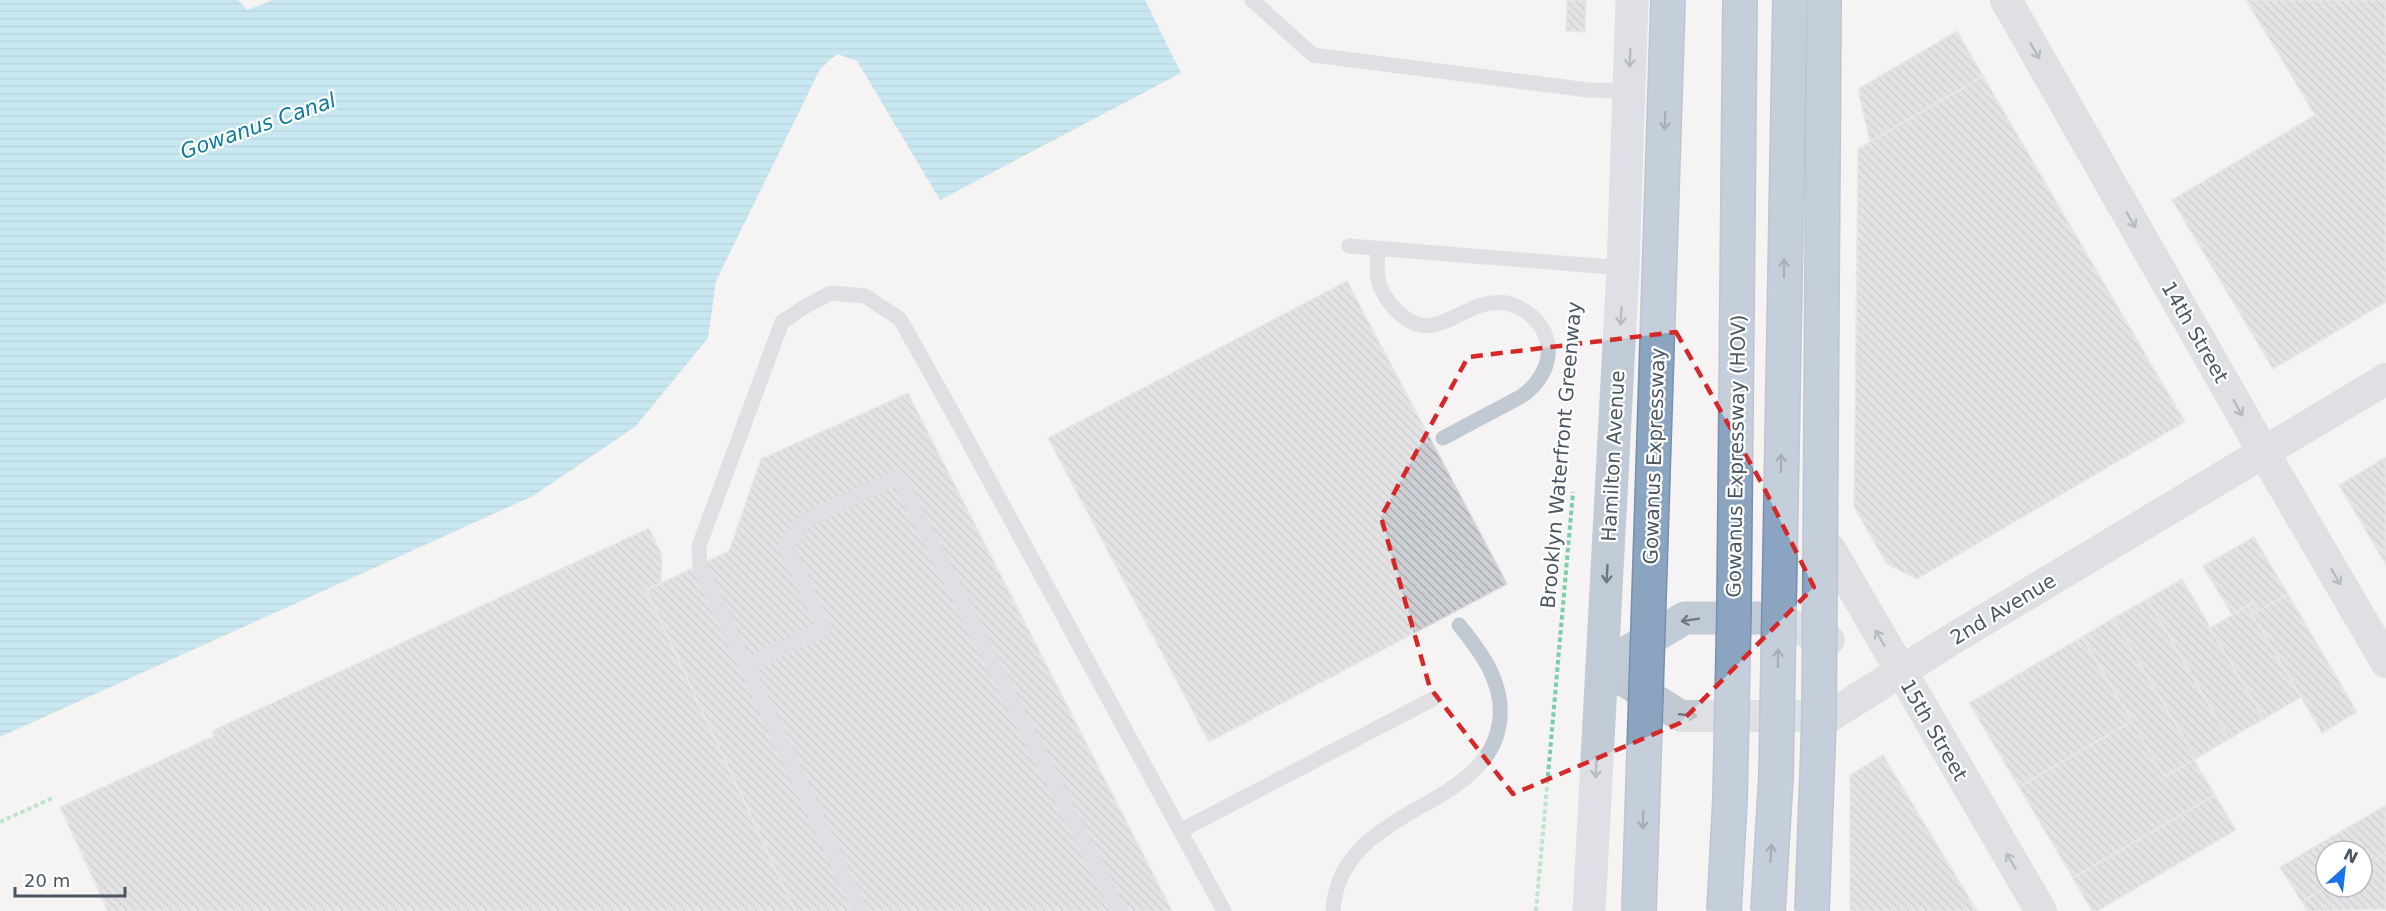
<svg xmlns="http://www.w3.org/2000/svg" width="2386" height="911" font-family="'DejaVu Sans',sans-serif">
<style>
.water{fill:url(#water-rules)}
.building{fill:url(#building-back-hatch);stroke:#d7d9de;stroke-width:1.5}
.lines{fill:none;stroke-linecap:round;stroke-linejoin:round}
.path{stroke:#7ad0a6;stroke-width:4;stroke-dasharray:4.5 3;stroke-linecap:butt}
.service{stroke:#c1cad2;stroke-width:15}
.minor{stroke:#c1cad2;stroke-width:32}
.secondary{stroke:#c1cbd6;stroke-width:33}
.motorway-bridge-casing{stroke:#7690ad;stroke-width:36;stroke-linecap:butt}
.motorway-bridge{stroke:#8ba5c1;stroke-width:33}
.oneway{stroke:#6e7983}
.oneway2{stroke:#6e7984}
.oneway3{stroke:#505e6b}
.marked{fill:none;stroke:#d62828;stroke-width:4.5;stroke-dasharray:12 8;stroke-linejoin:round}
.labels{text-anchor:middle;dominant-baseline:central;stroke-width:4.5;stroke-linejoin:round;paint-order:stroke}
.street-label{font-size:20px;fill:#4a5661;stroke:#fff}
.water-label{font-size:21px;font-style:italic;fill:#0c7c9b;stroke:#fff}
</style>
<defs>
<pattern id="water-rules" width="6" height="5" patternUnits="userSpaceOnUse" patternTransform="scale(1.5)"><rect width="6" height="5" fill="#90daee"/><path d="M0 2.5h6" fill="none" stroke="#78b4c4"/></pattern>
<pattern id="building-back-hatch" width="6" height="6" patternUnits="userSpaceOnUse" patternTransform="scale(1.5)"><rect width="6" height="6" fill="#cdcfd5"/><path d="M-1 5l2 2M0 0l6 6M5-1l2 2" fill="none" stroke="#a8abb0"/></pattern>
</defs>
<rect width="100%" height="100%" fill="#f5f3f3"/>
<polygon class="water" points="0,0 238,0 247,10 273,0 1145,0 1181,73 940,200 857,61 837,54 820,69 716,281 708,338 636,426 533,496 0,737"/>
<g class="building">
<polygon points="1567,0 1586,0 1585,32 1566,31"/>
<polygon points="2246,0 2386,0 2386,302 2273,369 2172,200 2315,115"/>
<polygon points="1957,31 1983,76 1870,142 1858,89"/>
<polygon points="1983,76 2185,422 1917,579 1887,564 1854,507 1858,149"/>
<polygon points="1347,281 1507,584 1209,742 1048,438"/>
<polygon points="908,393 937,450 1172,911 795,911 646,590 729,551 761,459"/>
<polygon points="2386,457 2386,565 2339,485"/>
<polygon points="649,528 662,555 661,583 646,590 795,911 108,911 60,807 214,736 212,731"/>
<polygon points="2254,537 2288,594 2258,611 2253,603 2232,615 2203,566"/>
<polygon points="2182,579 2264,719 2229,739 2147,599"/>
<polygon points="2288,594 2357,712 2322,733 2247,606 2253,603 2258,611"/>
<polygon points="2147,599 2229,739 2196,759 2113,618"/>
<polygon points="2247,606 2301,697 2264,719 2210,628"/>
<polygon points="2113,618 2196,759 2164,777 2082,637"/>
<polygon points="2082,637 2132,721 2019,787 1969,703"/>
<polygon points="2132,721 2164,777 2194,760 2215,795 2073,878 2019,787"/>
<polygon points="1883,755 1977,911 1850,911 1850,775"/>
<polygon points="2215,795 2236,830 2097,911 2092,911 2073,878"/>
<polygon points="2386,805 2386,853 2362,867 2362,851 2326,851 2327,887 2302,902 2280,867"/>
<polygon points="2386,853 2386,909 2307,911 2302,902 2327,887 2362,887 2362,867"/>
</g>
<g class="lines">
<g class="path">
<polyline points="0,822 55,797"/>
<polyline points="1536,911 1573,492"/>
</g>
<g class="service">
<polyline points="1252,0 1313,55 1588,90 1629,91"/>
<polyline points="1349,246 1623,268"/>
<path d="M1379,248c-4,26 -3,39 14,59 42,47 68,-11 113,-4 11,2 20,8 28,15 25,26 15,58 -12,78l-79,42"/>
<polyline points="745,666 824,628 786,546 804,521 898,477 1119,911"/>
<polyline points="1180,831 1433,699"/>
<polyline points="860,911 700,567 699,546 782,322 806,306 831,293 865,296 900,319 950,408 1224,911"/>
<path d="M1333,911c6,-107 159,-99 167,-193 3,-37 -19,-66 -41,-93"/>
</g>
<g class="minor">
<polyline points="2006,0 2263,451 2386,662"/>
<polyline points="1830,549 2041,911"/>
<polyline points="1602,667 1681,716 1830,716 1954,638 2386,379"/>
</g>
<g class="secondary">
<polyline points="1602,667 1685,618 1773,618 1828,640"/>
<polyline points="1589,911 1623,268 1632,0"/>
</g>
<g class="motorway-bridge-casing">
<g id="motorway-bridge">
<polyline points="1639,911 1668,0"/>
<polyline points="1724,911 1730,799 1734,609 1740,0"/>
<polyline points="1768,911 1776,776 1790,0"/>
<polyline points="1812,911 1819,720 1824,0"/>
</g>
</g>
<use href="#motorway-bridge" class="motorway-bridge"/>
</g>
<defs><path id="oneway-shaft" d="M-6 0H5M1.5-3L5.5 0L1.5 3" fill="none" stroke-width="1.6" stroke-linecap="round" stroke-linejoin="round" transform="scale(1.5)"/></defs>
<g class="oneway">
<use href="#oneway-shaft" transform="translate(2035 51) rotate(60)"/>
<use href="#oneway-shaft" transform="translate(2131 220) rotate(60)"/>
<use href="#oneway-shaft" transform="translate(2238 408) rotate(61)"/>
<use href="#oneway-shaft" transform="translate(2336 577) rotate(60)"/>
<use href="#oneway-shaft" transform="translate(1880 638) rotate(-120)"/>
<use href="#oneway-shaft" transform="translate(1688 715) rotate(5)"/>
<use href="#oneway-shaft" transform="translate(2011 861) rotate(-121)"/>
</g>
<g class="oneway2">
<use href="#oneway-shaft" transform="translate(1630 58) rotate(92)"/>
<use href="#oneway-shaft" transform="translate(1621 316) rotate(93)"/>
<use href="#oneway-shaft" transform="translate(1607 574) rotate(93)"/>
<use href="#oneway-shaft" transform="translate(1690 620) rotate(171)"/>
<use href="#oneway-shaft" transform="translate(1596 769) rotate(93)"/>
</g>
<g class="oneway3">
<use href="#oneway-shaft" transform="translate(1665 121) rotate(92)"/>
<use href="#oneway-shaft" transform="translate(1784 268) rotate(-89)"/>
<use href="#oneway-shaft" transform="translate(1781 463) rotate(-89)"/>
<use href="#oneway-shaft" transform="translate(1778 658) rotate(-89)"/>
<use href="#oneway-shaft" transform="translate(1643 820) rotate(92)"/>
<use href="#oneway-shaft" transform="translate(1771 853) rotate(-87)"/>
</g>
<path d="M0 0H2386V911H0ZM1676,332l85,150 53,105 -134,136 -167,71 -83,-106 -49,-171 87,-160z" fill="#f5f3f3" fill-opacity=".55" fill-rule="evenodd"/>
<path class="marked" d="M1676,332l85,150 53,105 -134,136 -167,71 -83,-106 -49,-171 87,-160z"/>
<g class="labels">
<g class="street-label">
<text transform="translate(2195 332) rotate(60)">14th Street</text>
<text transform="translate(1561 455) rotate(-85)">Brooklyn Waterfront Greenway</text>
<text transform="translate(1613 456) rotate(-87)">Hamilton Avenue</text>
<text transform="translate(1654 456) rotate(-88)">Gowanus Expressway</text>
<text transform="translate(1736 456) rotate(-89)">Gowanus Expressway (HOV)</text>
<text transform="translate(2003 609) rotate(-31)">2nd Avenue</text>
<text transform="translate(1934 730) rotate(60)">15th Street</text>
</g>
<g class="water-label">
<text transform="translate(258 126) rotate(-19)">Gowanus Canal</text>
</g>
</g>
<g transform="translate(2344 869) rotate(27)"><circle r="28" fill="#ffffff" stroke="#b7bbc0" stroke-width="1.5"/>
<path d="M0-4.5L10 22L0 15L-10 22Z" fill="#1a73e8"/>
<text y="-9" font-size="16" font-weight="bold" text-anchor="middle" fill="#4a5661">N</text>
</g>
<path d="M15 887v9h110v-9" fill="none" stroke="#4a5661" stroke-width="3"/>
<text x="24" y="887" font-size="18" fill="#4a5661" stroke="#ffffff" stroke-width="4.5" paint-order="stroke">20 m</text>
</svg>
